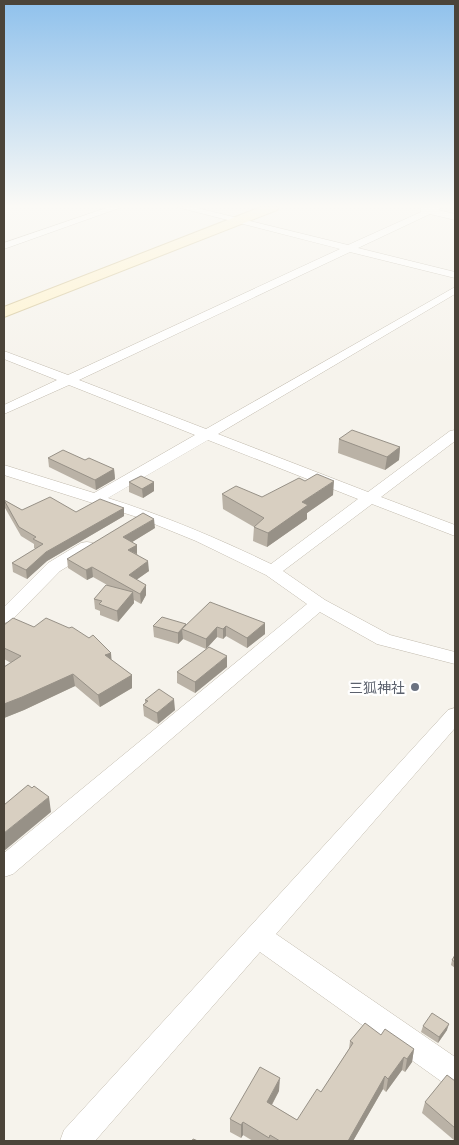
<svg xmlns="http://www.w3.org/2000/svg" width="459" height="1145" font-family="Inter,'Noto Sans JP',sans-serif">
<style>
.lines{fill:none;stroke-linecap:round;stroke-linejoin:round}
.street-casing{stroke:#c2bbae;stroke-width:1}
.secondary-casing{stroke:#d6c79b;stroke-width:2}
.street{fill:#fff;fill-rule:evenodd}
.secondary{fill:#fff3cd;fill-rule:evenodd}
.wall{fill:#bab2a6}
.shaded-wall{fill:#979187}
.building{fill:#d8cfc1;stroke:#979187}
.worship-dot{fill:#6b7280;stroke:#fff;stroke-width:2}
.labels{text-anchor:middle;dominant-baseline:central;stroke-width:4.5;stroke-linejoin:round;paint-order:stroke}
.worship-label{font-size:14px;fill:#5b616d;stroke:#fff;text-anchor:end}
</style>
<rect width="100%" height="100%" fill="#f6f3ec"/>
<g class="lines">
<g class="street-casing">
<g id="street">
<polygon points="109,207 122,207 4,249 4,243"/>
<path d="M177,207h16l155,38 73,-33v-4l21,-1 -4,3 17,4v6l-25,-6 -72,34 97,24v6l-105,-26 -271,128 127,49 249,-142v7l-237,140 150,58 82,-61 5,-1v11l-74,56 74,28v11l-83,-32 -89,67 42,29 65,35 65,17v12l-78,-20 -57,-32 -307,262 -9,3v-24l303,-249 -41,-29 -70,-34 -59,-24 -133,-42v-10l90,28 101,-58 -126,-50 -65,29v-9l53,-25 -53,-21v-8l64,24 272,-126zM208,440l150,59 -87,65c-54,-26 -106,-48 -163,-66z"/>
<polygon points="87,542 93,543 95,547 93,551 60,571 11,621 4,623 4,607 48,563 81,543"/>
<polygon points="455,708 455,728 276,934 455,1057 455,1088 445,1084 260,952 95,1141 60,1141 64,1130 448,710"/>
</g>
</g>
<g class="secondary-casing">
<polygon id="secondary" points="261,207 279,207 277,210 4,317 4,307"/>
</g>
<use href="#street" class="street"/>
<use href="#secondary" class="secondary"/>
</g>
<g class="wall">
<polygon points="339,439 400,447 399,460 385,470 338,453"/>
<polygon points="48,458 85,460 114,469 115,479 96,490 49,467"/>
<polygon points="129,482 154,482 154,491 143,498 129,492"/>
<polygon points="222,494 262,497 333,495 307,513 307,519 267,547 253,541 254,527 223,509"/>
<polygon points="4,500 22,510 76,512 124,508 124,516 47,561 27,579 13,572 12,563 36,549 34,548 34,544 21,536 5,508"/>
<polygon points="155,528 132,542 137,545 137,554 149,571 136,580 146,585 146,595 141,604 134,600 134,603 118,622 100,615 100,611 95,609 94,599 109,586 93,577 87,580 68,568 67,559"/>
<polygon points="210,602 265,634 247,648 226,636 223,639 217,637 206,649 183,639 178,644 154,637 153,626 186,624 186,626"/>
<polygon points="4,625 34,627 111,653 111,660 132,675 132,688 100,707 75,686 24,710 4,718 4,667 11,663 4,659"/>
<polygon points="227,667 195,693 177,683 177,672"/>
<polygon points="145,700 175,710 158,724 144,716 143,705 145,703"/>
<polygon points="455,955 455,968 451,965 452,960"/>
<polygon points="423,1026 447,1030 438,1043 421,1032"/>
<polygon points="381,1035 414,1049 412,1062 405,1072 402,1070 386,1092 383,1089 353,1141 253,1141 243,1135 241,1138 230,1132 230,1119 279,1091 272,1105 297,1120 321,1092 349,1049 350,1041"/>
<polygon points="455,1081 455,1141 422,1113 425,1102"/>
</g>
<g class="shaded-wall">
<polygon points="400,447 399,460 385,470 387,457"/>
<polygon points="114,469 115,479 96,490 95,480"/>
<polygon points="334,481 333,495 307,513 307,519 267,547 268,533 302,502"/>
<polygon points="154,482 154,491 143,498 142,489"/>
<polygon points="124,508 124,516 47,561 27,579 26,570 46,552"/>
<polygon points="154,519 155,528 124,547 123,537"/>
<polygon points="137,545 137,554 128,550"/>
<polygon points="148,561 149,571 129,585 129,575"/>
<polygon points="92,567 93,577 87,580 86,570"/>
<polygon points="146,585 146,595 141,604 140,594"/>
<polygon points="133,592 134,603 118,622 117,611"/>
<polygon points="265,623 265,634 247,648 247,638"/>
<polygon points="186,624 186,631 182,629 183,639 178,644 178,633"/>
<polygon points="226,626 226,636 223,639 223,629"/>
<polygon points="217,627 217,637 206,649 206,639"/>
<polygon points="111,653 112,665 105,655"/>
<polygon points="227,656 227,667 195,693 195,682"/>
<polygon points="73,674 75,686 24,710 4,718 4,704"/>
<polygon points="132,675 132,688 100,707 98,695"/>
<polygon points="174,699 175,710 158,724 157,713"/>
<polygon points="49,797 51,812 4,851 4,833"/>
<polygon points="449,1024 447,1030 438,1043 439,1037"/>
<polygon points="414,1049 412,1062 405,1072 407,1059"/>
<polygon points="404,1057 402,1070 386,1092 388,1079"/>
<polygon points="385,1076 383,1089 353,1141 348,1141"/>
<polygon points="280,1078 279,1091 266,1115 267,1102"/>
<polygon points="243,1122 243,1135 241,1138 241,1125"/>
</g>
<g class="building">
<polygon points="352,430 400,447 387,457 339,439"/>
<polygon points="63,450 85,460 89,458 114,469 95,480 48,458"/>
<polygon points="317,474 334,481 302,502 308,505 268,533 254,527 264,518 222,494 236,486 262,497 299,478 305,481"/>
<polygon points="141,476 154,482 142,489 129,482"/>
<polygon points="50,497 76,512 100,499 124,508 46,552 26,570 12,563 43,544 33,539 36,537 19,527 4,500 22,510"/>
<polygon points="143,513 154,519 123,537 137,545 128,550 148,561 129,575 146,585 140,594 92,567 86,570 67,559"/>
<polygon points="106,585 133,592 117,611 99,604 102,601 94,599"/>
<polygon points="210,602 265,623 247,638 226,626 223,629 217,627 206,639 182,629"/>
<polygon points="162,617 186,624 178,633 153,626"/>
<polygon points="13,618 34,627 46,618 69,628 72,627 89,638 93,635 111,653 105,655 132,675 98,695 73,674 22,697 4,704 4,667 21,656 4,648 4,625"/>
<polygon points="209,647 227,656 195,682 177,672"/>
<polygon points="159,689 174,699 157,713 143,705 148,701 145,700"/>
<polygon points="28,785 32,788 34,786 49,797 4,833 4,805"/>
<polygon points="455,955 455,962 452,960"/>
<polygon points="432,1013 449,1024 439,1037 423,1026"/>
<polygon points="365,1023 381,1035 385,1029 414,1049 407,1059 404,1057 388,1079 385,1076 348,1141 280,1141 270,1135 269,1138 243,1122 241,1125 230,1119 260,1067 280,1078 267,1102 297,1120 317,1089 321,1092 353,1043 350,1041"/>
<polygon points="447,1075 455,1081 455,1128 425,1102"/>
<polygon points="193,1139 198,1141 192,1141"/>
</g>
<linearGradient id="sky" x2="0" y2="1"><stop stop-color="#8fc1ec"/><stop offset="0.56" stop-color="#fbfaf6"/><stop offset="1" stop-color="#fbfaf6" stop-opacity="0"/></linearGradient>
<rect width="459" height="368" fill="url(#sky)"/>
<circle class="worship-dot" cx="415" cy="687" r="5"/>
<g class="labels">
<g class="worship-label">
<text x="405" y="687">三狐神社</text>
</g>
</g>
<rect width="459" height="1145" fill="none" stroke="#4b4439" stroke-width="10"/>
</svg>
